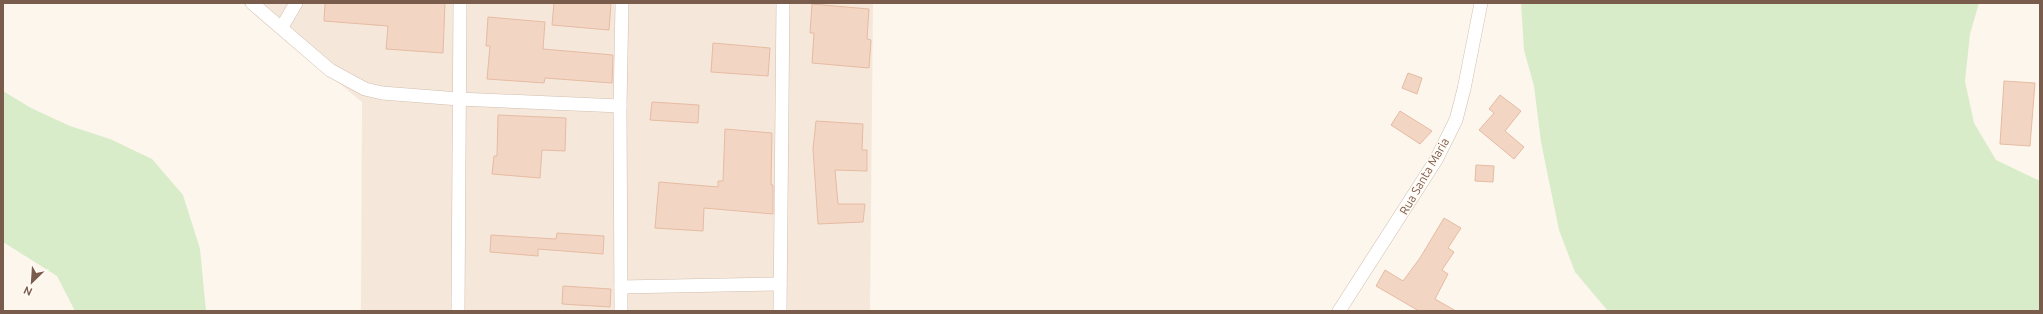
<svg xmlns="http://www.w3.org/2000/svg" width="2043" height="314" font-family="Ubuntu,sans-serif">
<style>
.residential{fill:#f5e8da}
.green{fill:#d8ecc9}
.building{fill:#f3d5c3;stroke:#e6bba3}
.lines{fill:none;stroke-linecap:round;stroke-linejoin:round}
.minor-casing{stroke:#d1beb0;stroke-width:14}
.minor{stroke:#fff;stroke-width:13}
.labels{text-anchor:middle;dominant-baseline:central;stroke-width:3;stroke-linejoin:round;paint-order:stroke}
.street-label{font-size:12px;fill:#7a5c4d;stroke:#fffaf3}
</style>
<rect width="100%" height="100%" fill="#fdf6ec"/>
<polygon class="residential" points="242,3 873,3 870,311 361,311 362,102"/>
<g class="green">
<polygon points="1979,3 1970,34 1965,81 1974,123 1996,160 2040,181 2040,311 1608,311 1575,272 1559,230 1541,142 1534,86 1524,50 1521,3"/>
<polygon points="3,91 31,108 70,126 110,139 152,159 183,195 200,249 206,311 75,311 57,276 3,242"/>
</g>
<g class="building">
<polygon points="325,3 445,3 443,53 386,49 388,26 324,21"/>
<polygon points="554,3 611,3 609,30 552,25"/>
<polygon points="812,4 869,9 867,39 871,40 869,68 812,63 814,33 810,33"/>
<polygon points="488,17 545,22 543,49 613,55 612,83 545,78 544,83 487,79 490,46 486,46"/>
<polygon points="713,43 770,48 768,76 711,72"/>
<polygon points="1408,73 1422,78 1417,94 1402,88"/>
<polygon points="2004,81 2035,83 2030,146 2000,144"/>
<polygon points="1500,95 1521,111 1505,131 1524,147 1514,159 1479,130 1494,113 1489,109"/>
<polygon points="652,102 699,105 698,123 650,120"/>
<polygon points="1400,111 1432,131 1420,144 1391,125"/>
<polygon points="498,115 566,118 565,151 542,150 540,178 492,174 494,156 497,156"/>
<polygon points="816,121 863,124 862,150 867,150 867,171 835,170 838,204 865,204 863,222 818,224 813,149"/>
<polygon points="725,129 772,133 771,185 773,185 773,214 704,208 703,231 655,228 659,182 718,187 718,181 723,181"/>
<polygon points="1476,165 1494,166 1493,182 1475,181"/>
<polygon points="1444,218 1461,228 1448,248 1454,252 1442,270 1448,274 1435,299 1456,311 1419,311 1376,286 1385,270 1403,281 1420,258"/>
<polygon points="557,233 604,236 603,254 538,249 538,256 490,252 491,235 556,239"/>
<polygon points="563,286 611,289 610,307 562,304"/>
</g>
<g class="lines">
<g class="minor-casing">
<g id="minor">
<polyline points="252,3 330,70 365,89 382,93 459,99 620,106"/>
<polyline points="282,27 296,3"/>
<polyline points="621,287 780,284"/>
<polyline points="458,311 460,3"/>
<polyline points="621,311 620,106 622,3"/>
<polyline points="780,311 783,3"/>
<polyline points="1339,311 1436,160 1456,120 1464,89 1481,3"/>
</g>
</g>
<use href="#minor" class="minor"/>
</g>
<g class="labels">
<g class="street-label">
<text transform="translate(1424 176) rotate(-60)">Rua Santa Maria</text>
</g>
</g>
<rect width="2043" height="314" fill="none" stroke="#7a5c4d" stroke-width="8"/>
<g transform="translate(32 282) rotate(205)" stroke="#fffaf3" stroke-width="3" paint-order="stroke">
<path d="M0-3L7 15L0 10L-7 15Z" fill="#7a5c4d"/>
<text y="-6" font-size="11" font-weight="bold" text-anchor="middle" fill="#7a5c4d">N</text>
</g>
</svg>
